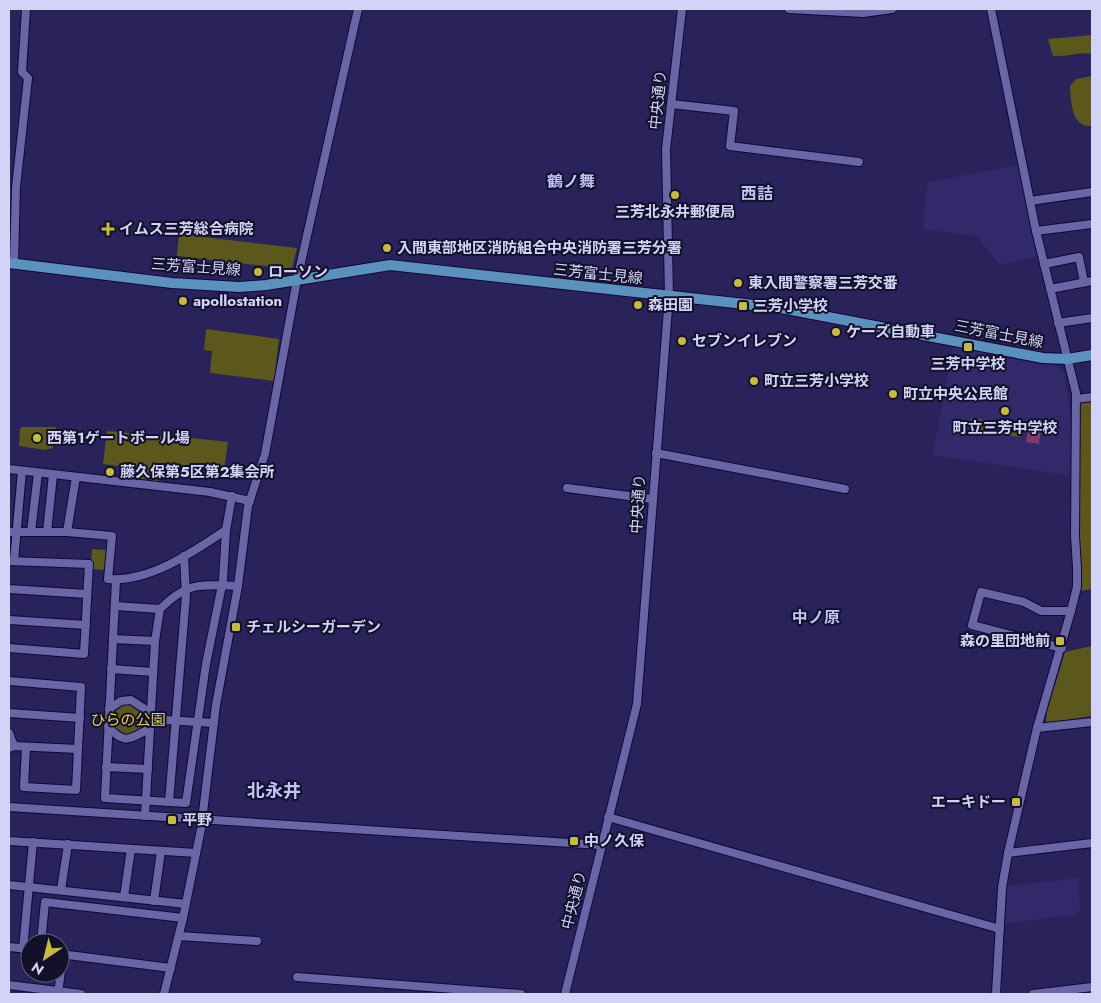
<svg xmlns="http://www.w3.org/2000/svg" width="1101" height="1003" font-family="Jost,'Noto Sans JP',sans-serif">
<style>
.built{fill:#312969}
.green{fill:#5c571a}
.water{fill:#833a68}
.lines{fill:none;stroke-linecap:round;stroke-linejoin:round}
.minor-casing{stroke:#13063e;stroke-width:10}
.major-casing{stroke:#13063e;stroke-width:12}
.minor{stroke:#6866a5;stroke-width:8}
.major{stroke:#5a91bd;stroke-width:10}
.poi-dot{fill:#c7bb3c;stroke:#13112a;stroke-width:2}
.labels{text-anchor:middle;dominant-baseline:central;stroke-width:4;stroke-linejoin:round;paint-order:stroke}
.street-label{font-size:15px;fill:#d2d3f7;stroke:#13112a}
.poi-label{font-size:15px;font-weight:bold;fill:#d2d3f7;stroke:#13112a;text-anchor:start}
.park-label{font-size:15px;fill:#ddd152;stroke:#13112a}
.neighbourhood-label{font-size:16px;font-weight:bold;fill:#c0c1f9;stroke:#13112a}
.quarter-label{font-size:18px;font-weight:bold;fill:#c0c1f9;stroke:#13112a}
</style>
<rect width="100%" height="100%" fill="#29225b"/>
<g class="built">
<polygon points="1017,165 1020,167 1037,257 1000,265 976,236 922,229 928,182"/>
<polygon points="953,346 1038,364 1056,366 1064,372 1071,418 1071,476 933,455"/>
<polygon points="1079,878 1080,911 1077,915 1007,923 1004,920 1007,886"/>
</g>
<g class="green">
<path d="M1092,35v19c-13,-3 -25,3 -39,2l-5,-17z"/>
<path d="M1092,76v50c-21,2 -21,-25 -22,-40l6,-7z"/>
<polygon points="179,234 297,248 292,269 177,256"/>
<polygon points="206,329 279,339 274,381 210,373 212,351 204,350"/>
<polygon points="1092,399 1092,589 1080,591 1080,403 1082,401"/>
<polygon points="971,418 992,421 991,433 969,430"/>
<polygon points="999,422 1021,425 1019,437 998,434"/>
<polygon points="22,427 56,427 53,448 45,450 19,446 20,429"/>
<polygon points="107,431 164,436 162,451 165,435 228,442 224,471 161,463 158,483 135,480 136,468 103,464"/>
<polygon points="92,549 106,550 106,570 91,569"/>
<polygon points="1092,646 1092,716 1046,723 1047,711 1065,652"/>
<circle cx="128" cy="720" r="15"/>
</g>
<polygon class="water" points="1030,419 1042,421 1039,444 1026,442"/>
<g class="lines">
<g class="minor-casing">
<g id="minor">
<polyline points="789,9 863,13 892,9"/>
<polyline points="991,9 1036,231 1076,393 1075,536 1077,567 1077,587 1071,611 1037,728 1008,853 1002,888 996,994"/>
<polyline points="671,104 734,111 730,146 859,162"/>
<polyline points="1030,201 1092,192"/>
<polyline points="1036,231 1092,224"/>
<polyline points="14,263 16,187 28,78 22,72 26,9"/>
<polyline points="1044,264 1079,257 1084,282"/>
<polyline points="1050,289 1092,281"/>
<polyline points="1058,323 1092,318"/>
<polyline points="1076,399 1092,397"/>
<polyline points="656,453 845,489"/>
<polyline points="9,469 210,492 250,501"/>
<polyline points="567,488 652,499"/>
<path d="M9,532h58l45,4 -4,43c42,3 85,-27 118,-49"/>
<polyline points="31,532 38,473"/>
<polyline points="47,532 53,475"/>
<polyline points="67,532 76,477"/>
<polyline points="9,561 89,564 84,654 9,648"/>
<polyline points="14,561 22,471"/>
<polyline points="116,580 105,798 186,803 206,664 223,580 226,530 232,496"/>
<polyline points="9,589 87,594"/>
<polyline points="115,606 160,609"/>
<polyline points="9,620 86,625"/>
<polyline points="113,639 155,641"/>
<polyline points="1062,648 972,625 981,592 1024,602 1041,611 1071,611"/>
<polyline points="111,669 153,672"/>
<polyline points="9,681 81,687 76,790 24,787 26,747"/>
<polyline points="109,709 121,701 131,700 151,713"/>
<polyline points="9,713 80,718"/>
<polyline points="150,719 214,723"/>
<path d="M108,727c19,20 22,10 42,2"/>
<polyline points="1037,728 1092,722"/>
<polyline points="9,733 14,746"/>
<polyline points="9,748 14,746 78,749"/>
<polyline points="106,767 148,769"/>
<polyline points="169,802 186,596 184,556"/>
<polyline points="9,807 601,845"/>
<path d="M145,816l10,-175 5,-32c28,-28 41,-24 78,-23"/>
<polyline points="608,817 1000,929"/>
<polyline points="9,841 196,853"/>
<polyline points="1008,853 1092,843"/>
<polyline points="9,885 186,904"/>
<polyline points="61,890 68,844"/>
<polyline points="124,897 131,849"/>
<polyline points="154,901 161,851"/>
<polyline points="179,936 257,941"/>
<polyline points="41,943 45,902 183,918"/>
<polyline points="9,947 30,949"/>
<polyline points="23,949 33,842"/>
<polyline points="60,954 171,968"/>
<polyline points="297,977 521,994"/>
<polyline points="9,985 81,994"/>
<polyline points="58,994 63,954"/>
<polyline points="164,994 183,918 201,829 216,705 238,586 248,506 265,454 297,280 358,9"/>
<polyline points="565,994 637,704 669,296 666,149 682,9"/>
<polyline points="1033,994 1092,987"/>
</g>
</g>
<g class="major-casing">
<polyline id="major" points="9,263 172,283 239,287 266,285 390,265 781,308 1043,358 1067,359 1092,355"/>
</g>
<use href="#minor" class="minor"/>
<use href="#major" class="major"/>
</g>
<g class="poi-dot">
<circle cx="675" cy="195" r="5"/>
<path d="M105.5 221.5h5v5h5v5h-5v5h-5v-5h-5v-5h5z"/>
<circle cx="387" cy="248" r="5"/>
<circle cx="258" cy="272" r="5"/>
<circle cx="738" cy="283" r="5"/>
<circle cx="183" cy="301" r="5"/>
<circle cx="638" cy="305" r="5"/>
<rect x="738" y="301" width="10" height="10" rx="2.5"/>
<circle cx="836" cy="332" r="5"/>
<circle cx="682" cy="341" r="5"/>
<rect x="963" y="342" width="10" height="10" rx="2.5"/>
<circle cx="754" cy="381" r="5"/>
<circle cx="893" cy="394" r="5"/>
<circle cx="1005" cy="411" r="5"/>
<circle cx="37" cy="438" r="5"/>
<circle cx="110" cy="472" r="5"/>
<rect x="231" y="622" width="10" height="10" rx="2.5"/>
<rect x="1055" y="636" width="10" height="10" rx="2.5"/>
<rect x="1011" y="797" width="10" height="10" rx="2.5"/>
<rect x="167" y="815" width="10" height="10" rx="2.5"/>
<rect x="569" y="836" width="10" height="10" rx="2.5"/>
</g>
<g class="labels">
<g class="street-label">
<text transform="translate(658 100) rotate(-84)">中央通り</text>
<text transform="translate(196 267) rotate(4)">三芳富士見線</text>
<text transform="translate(598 274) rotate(6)">三芳富士見線</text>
<text transform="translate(999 334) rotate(11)">三芳富士見線</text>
<text transform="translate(638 504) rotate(-86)">中央通り</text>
<text transform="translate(574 900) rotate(-76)">中央通り</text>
</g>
<g class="poi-label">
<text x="675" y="212" text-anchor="middle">三芳北永井郵便局</text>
<text x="119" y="229">イムス三芳総合病院</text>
<text x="397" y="248">入間東部地区消防組合中央消防署三芳分署</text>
<text x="268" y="272">ローソン</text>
<text x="748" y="283">東入間警察署三芳交番</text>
<text x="193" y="301">apollostation</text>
<text x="648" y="305">森田園</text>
<text x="753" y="306">三芳小学校</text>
<text x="846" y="332">ケーズ自動車</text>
<text x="692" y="341">セブンイレブン</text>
<text x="968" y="364" text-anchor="middle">三芳中学校</text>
<text x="764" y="381">町立三芳小学校</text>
<text x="903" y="394">町立中央公民館</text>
<text x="1005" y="428" text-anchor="middle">町立三芳中学校</text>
<text x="47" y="438">西第1ゲートボール場</text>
<text x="120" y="472">藤久保第5区第2集会所</text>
<text x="246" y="627">チェルシーガーデン</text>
<text x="1050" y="641" text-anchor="end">森の里団地前</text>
<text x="1006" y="802" text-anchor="end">エーキドー</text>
<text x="182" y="820">平野</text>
<text x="584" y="841">中ノ久保</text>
</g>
<g class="park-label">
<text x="128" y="720">ひらの公園</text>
</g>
<g class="neighbourhood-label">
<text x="571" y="181">鶴ノ舞</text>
<text x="757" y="193">西詰</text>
<text x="816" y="617">中ノ原</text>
</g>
<g class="quarter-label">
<text x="274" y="791">北永井</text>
</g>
</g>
<rect width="1101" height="1003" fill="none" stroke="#d2d3f7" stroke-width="20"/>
<g transform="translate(45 958) rotate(215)"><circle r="24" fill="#13112a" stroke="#5f5f7c"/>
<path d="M0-4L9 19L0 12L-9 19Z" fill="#c7bb3c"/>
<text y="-8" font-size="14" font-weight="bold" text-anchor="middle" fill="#d2d3f7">N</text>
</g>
</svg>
